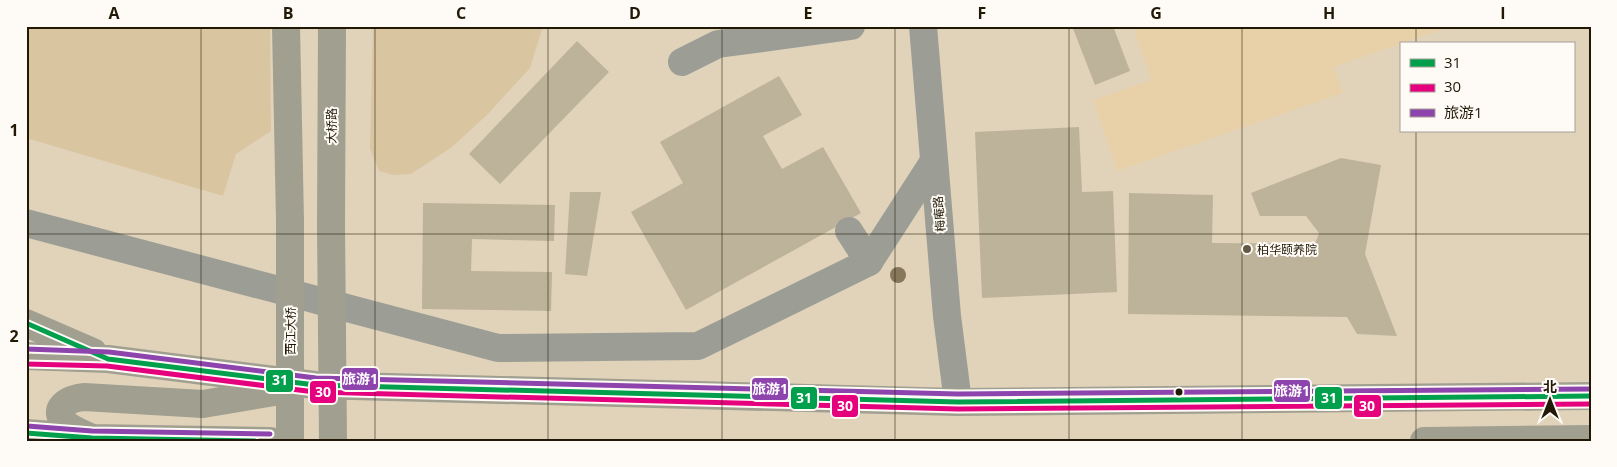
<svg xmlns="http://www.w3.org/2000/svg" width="1617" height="467" font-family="'Open Sans','Noto Sans SC',sans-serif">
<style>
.built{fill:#e8d1a8}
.green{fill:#dac5a1}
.building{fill:#bcb39a}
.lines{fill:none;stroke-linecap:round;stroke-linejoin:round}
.minor{stroke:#9c9e95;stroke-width:28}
.major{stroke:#a09f90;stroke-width:28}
.major-bridge{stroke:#a09f90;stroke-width:28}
.bus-1-casing{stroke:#fefbf7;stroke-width:9}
.bus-2-casing{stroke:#fefbf7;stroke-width:9}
.bus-3-casing{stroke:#fefbf7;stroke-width:9}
.bus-1{stroke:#029f4d;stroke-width:5}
.bus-2{stroke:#e5007d;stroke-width:5}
.bus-3{stroke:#8e44ad;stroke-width:5}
.tree{fill:#87785c}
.grid{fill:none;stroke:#211806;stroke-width:1;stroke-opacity:0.55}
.poi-dot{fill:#645945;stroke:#fefbf7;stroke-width:2}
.bus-dot{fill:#211806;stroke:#fefbf7;stroke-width:2}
.labels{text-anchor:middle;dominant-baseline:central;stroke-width:4;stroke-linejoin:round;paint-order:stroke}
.street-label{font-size:12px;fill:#211806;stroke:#fefbf7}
.poi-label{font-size:12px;fill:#211806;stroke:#fefbf7;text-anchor:start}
.line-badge{stroke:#fefbf7;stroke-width:2}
.badge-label{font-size:14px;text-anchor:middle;font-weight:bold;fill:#fff}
.neatline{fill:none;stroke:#211806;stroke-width:2}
.grid-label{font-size:16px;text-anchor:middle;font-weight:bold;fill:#211806}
</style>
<rect width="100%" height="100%" fill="#e1d3ba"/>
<polygon class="built" points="1133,26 1452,26 1334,67 1343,93 1117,171 1093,100 1151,80"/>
<g class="green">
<polygon points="26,26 270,26 271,131 236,154 223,196 26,138"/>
<polygon points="373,26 543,26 530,68 487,115 452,147 411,174 393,175 379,171 370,149"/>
</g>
<g class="building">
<polygon points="1072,26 1113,26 1130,71 1095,85"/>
<polygon points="577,41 609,72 500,184 469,154"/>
<polygon points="779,76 802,115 763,136 782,169 823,147 861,213 686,310 631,212 683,183 660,142"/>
<polygon points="1079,127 1082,192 1113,191 1117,292 982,298 975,132"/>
<polygon points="1341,158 1381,165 1365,254 1397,336 1357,334 1347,317 1128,314 1129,193 1213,195 1212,243 1315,244 1319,233 1306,216 1260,216 1251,193"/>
<polygon points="570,192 601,192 587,276 565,274"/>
<polygon points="423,203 555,205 554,241 472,239 471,271 552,272 551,311 422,309"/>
</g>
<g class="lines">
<g class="minor">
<polyline points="923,26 947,316 958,402"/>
<polyline points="682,62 718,44 851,26"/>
<polyline points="26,223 498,348 698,346 869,262 934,161"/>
<polyline points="849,231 869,262"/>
</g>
<g class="major">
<polyline points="286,26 290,221"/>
<polyline points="331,225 332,26"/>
<polyline points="26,323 93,352"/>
<polyline points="26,356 108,359 315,385 958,402 1591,396"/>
<polyline points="26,433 92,438 270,441"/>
<path d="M92,438c-8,-4 -19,-8 -25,-13 -18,-16 2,-27 17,-28l119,7 83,-14"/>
<polyline points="1424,441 1591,439"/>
</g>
<g class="major-bridge">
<polyline points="331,225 333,441"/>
<polyline points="290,441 290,221"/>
</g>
<g class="bus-1-casing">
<g id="bus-1">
<polyline points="26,323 108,359 315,385 958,402 1591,396"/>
<polyline points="26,433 92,438 255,441"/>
</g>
</g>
<g class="bus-2-casing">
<polyline id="bus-2" points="26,364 107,366 315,392 958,409 1591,404"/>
</g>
<g class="bus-3-casing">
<g id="bus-3">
<polyline points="26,349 109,352 316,378 958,394 1591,389"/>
<polyline points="27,426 92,431 270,434"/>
</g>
</g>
<use href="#bus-1" class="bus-1"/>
<use href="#bus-2" class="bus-2"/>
<use href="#bus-3" class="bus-3"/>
</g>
<circle class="tree" cx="898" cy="275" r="8"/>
<path class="grid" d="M201,26v415M375,26v415M548,26v415M722,26v415M895,26v415M1069,26v415M1242,26v415M1416,26v18M1416,131v310M26,234h1565"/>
<circle class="poi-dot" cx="1247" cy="249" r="5"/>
<circle class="bus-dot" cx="1179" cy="392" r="4.5"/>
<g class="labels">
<g class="street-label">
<text transform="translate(331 126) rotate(-90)">大桥路</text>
<text transform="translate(939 214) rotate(-95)">梅庵路</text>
<text transform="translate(290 331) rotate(-90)">西江大桥</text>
</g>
<g class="poi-label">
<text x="1257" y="249">柏华颐养院</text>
</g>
</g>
<g class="line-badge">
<rect x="341" y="367" width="38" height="24" rx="5" fill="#8e44ad"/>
<rect x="265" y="369" width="29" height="24" rx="5" fill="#029f4d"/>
<rect x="751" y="377" width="38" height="24" rx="5" fill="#8e44ad"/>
<rect x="1273" y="379" width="38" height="24" rx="5" fill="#8e44ad"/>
<rect x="309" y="380" width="28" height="24" rx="5" fill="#e5007d"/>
<rect x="790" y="386" width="28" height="24" rx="5" fill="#029f4d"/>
<rect x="1314" y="386" width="29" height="24" rx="5" fill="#029f4d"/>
<rect x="1353" y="394" width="29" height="24" rx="5" fill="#e5007d"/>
<rect x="831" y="394" width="28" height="24" rx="5" fill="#e5007d"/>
</g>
<g class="badge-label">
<text x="360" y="384">旅游1</text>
<text x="280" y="385">31</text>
<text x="770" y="394">旅游1</text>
<text x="1292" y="396">旅游1</text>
<text x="323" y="397">30</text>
<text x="804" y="403">31</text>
<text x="1329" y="403">31</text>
<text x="1367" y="411">30</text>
<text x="845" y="411">30</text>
</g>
<rect width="1617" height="467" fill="none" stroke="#fefbf7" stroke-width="55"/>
<rect x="1400" y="42" width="175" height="90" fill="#fefbf7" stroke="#a6a097"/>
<rect x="1410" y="59" width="25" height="8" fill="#029f4d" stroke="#a6a097"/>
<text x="1444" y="68" font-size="15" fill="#211806">31</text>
<rect x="1410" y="84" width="25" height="8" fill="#e5007d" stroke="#a6a097"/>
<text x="1444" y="92" font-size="15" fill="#211806">30</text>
<rect x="1410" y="109" width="25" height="8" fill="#8e44ad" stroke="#a6a097"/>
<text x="1444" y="118" font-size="15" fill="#211806">旅游1</text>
<g transform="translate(1550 400)" stroke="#fefbf7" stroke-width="4" paint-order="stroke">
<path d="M0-4L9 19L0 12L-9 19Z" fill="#211806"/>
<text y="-8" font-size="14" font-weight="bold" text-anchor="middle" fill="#211806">北</text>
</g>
<rect x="28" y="28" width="1562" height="412" class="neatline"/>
<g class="grid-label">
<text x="114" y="19">A</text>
<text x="288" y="19">B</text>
<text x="461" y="19">C</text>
<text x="635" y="19">D</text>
<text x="808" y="19">E</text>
<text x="982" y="19">F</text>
<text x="1156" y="19">G</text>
<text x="1329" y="19">H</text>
<text x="1503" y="19">I</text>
<text x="14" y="136">1</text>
<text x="14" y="342">2</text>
</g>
</svg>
